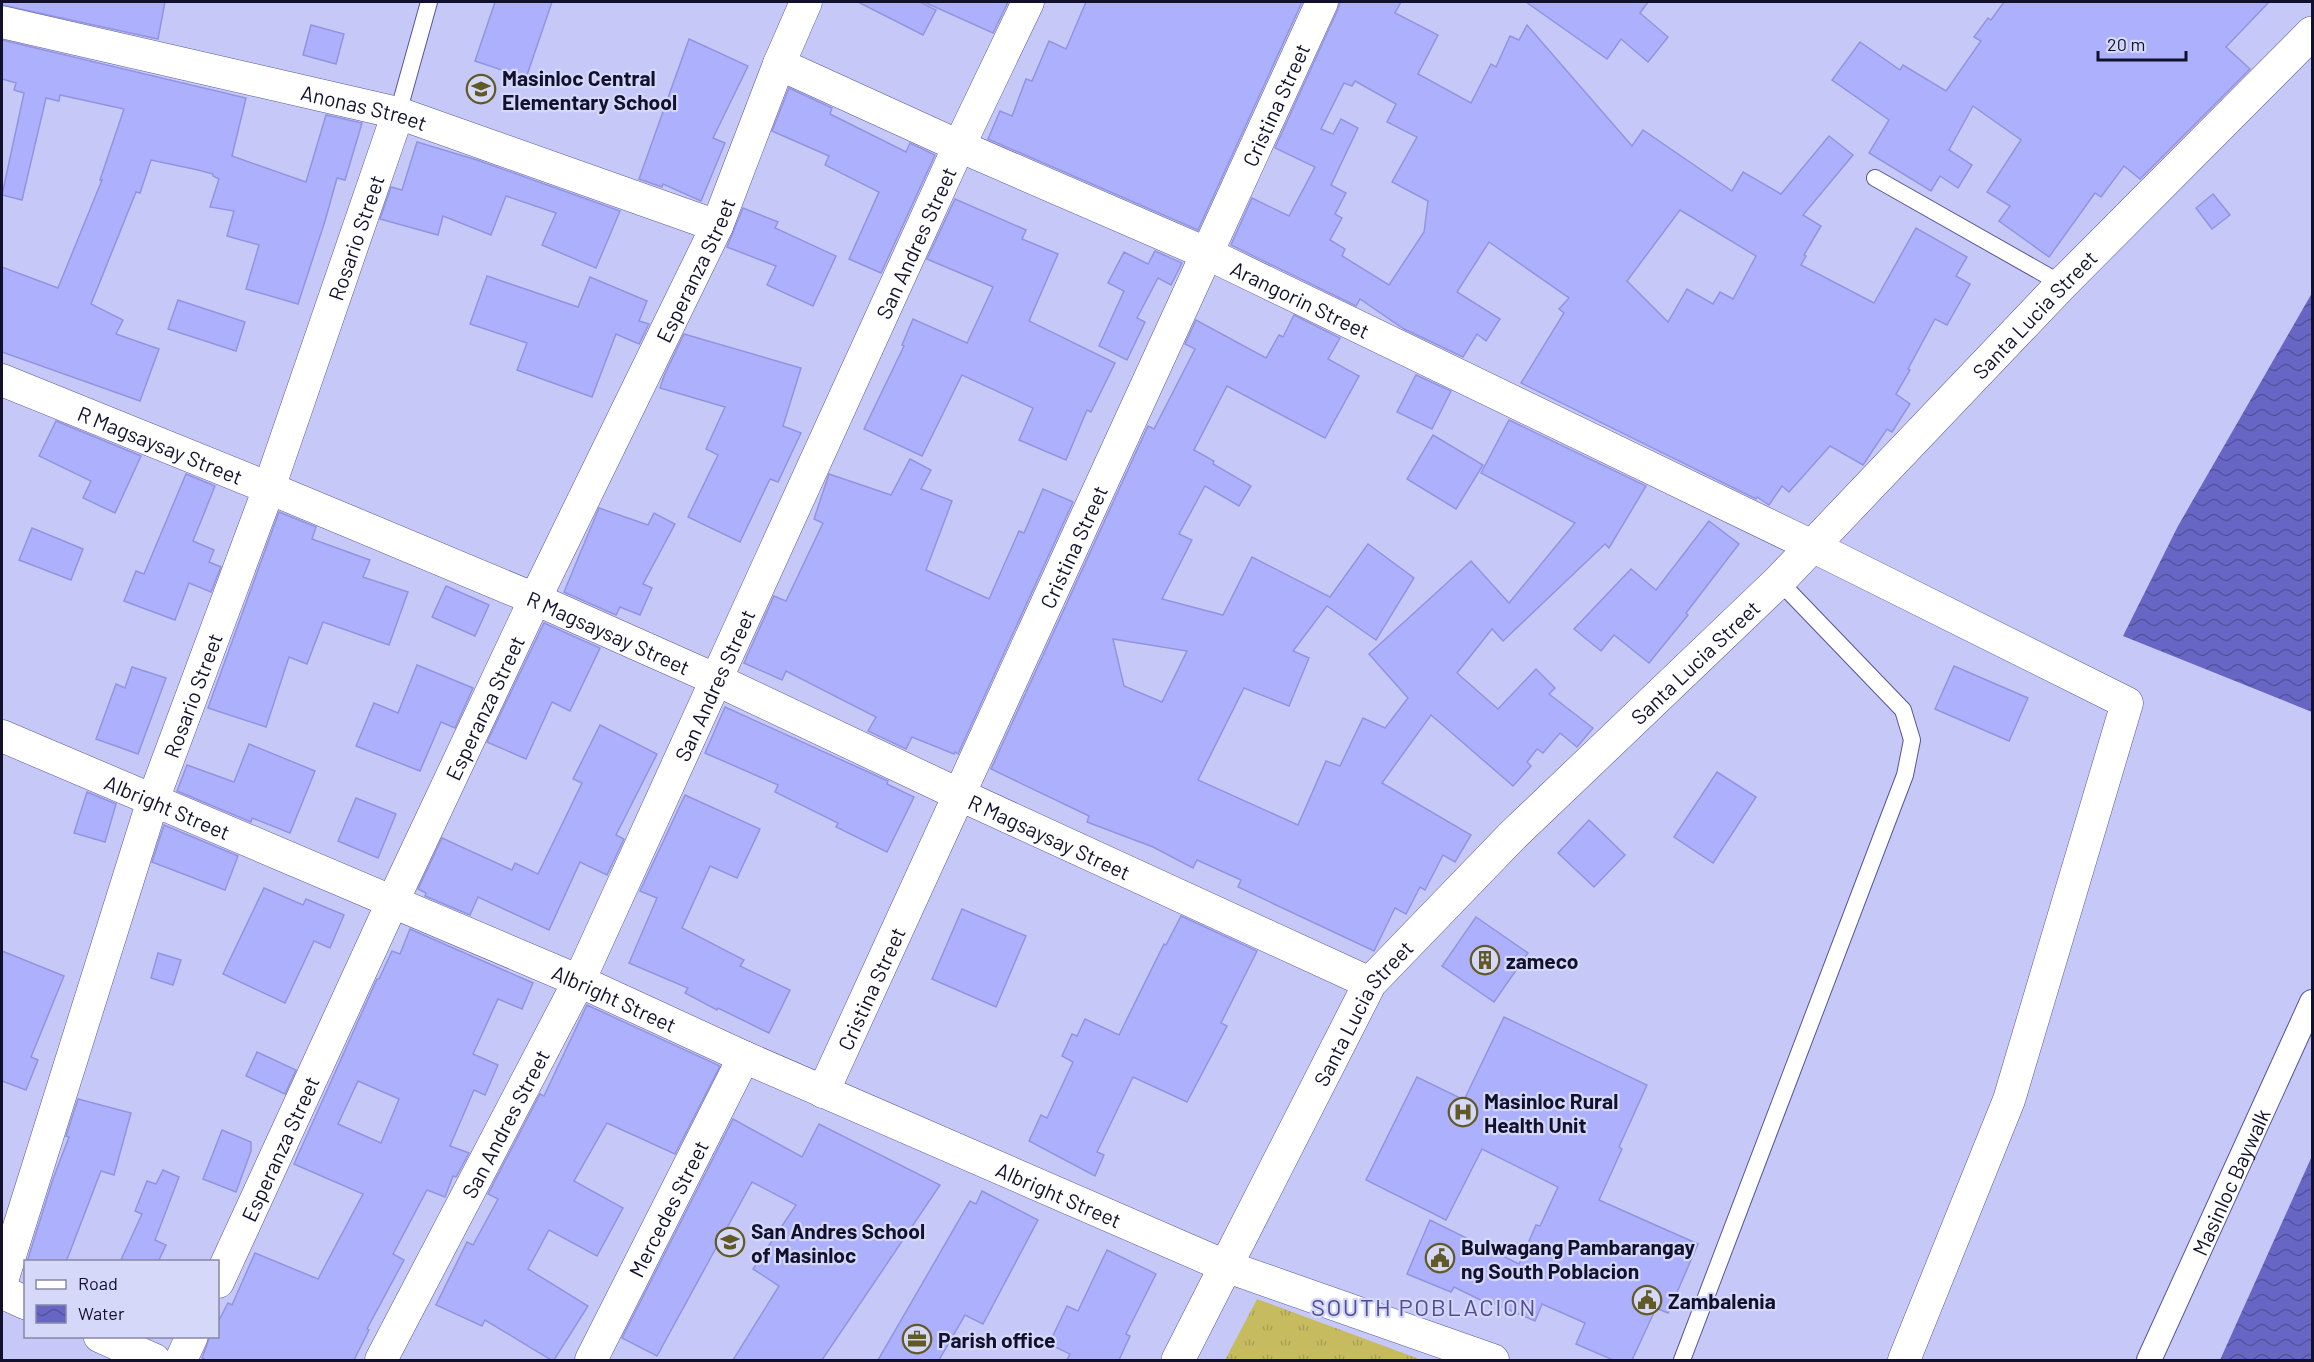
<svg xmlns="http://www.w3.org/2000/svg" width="2314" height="1362" font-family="Barlow,sans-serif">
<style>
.grass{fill:url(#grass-tufts)}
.water{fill:url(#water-waves)}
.building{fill:#adb0fd;stroke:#9294df;stroke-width:1.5;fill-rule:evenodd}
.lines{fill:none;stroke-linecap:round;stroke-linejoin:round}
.service-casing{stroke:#56559b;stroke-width:18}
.pedestrian-casing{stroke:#56559b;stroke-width:26}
.minor-casing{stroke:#56559b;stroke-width:33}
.tertiary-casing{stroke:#56559b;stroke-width:34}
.service{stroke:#fff;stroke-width:16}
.pedestrian{stroke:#fff;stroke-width:24}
.minor{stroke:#fff;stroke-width:32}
.tertiary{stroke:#fff;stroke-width:33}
.labels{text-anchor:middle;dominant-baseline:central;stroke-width:4.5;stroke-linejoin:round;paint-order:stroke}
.poi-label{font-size:21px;font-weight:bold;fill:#12112d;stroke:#d5d8f8;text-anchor:start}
.street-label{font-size:21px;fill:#12112d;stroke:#d5d8f8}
.quarter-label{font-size:24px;letter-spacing:1.5px;fill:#4f4e93;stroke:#d5d8f8}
</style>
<defs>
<pattern id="grass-tufts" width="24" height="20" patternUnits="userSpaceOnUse" patternTransform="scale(1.5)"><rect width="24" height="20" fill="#c7bb60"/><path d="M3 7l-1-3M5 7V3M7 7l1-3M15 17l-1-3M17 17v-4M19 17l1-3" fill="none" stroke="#aaa054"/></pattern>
<pattern id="water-waves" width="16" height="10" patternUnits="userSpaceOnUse" patternTransform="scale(1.5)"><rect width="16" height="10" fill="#6866c4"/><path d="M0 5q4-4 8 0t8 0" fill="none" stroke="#5453a0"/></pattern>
</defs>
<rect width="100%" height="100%" fill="#c6c9f8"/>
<polygon class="grass" points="1257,1299 1422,1360 1225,1360"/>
<g class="water">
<polygon points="2312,293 2312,712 2123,636 2178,526"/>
<polygon points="2312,1156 2312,1360 2220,1360"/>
</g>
<g class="building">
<polygon points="2,2 165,2 158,39 2,5"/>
<polygon points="495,2 552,2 526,78 475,61"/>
<polygon points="858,2 920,2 936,10 923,35"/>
<polygon points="924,2 1008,2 993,33"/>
<polygon points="1086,2 1302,2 1198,230 988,139 1000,111 1012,116 1026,79 1032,81 1049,41 1066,49"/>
<path d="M1340,2h61l-6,11 43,22 -20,39 53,29 20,-39 5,3 14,-31 9,4 8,-15 105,121 11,-16 89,61 11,-19 38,22 48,-58 24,19 -50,60 18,11 -17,29 2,1 -5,9 73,38 42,-75 51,29 -11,19 14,8 -23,41 -12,-6 -27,50 2,1 -14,24 14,10 -18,28 -5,-3 -24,36 -33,-19 -41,46 -7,-6 -13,19 -12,-8 -1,2 -235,-116 43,-70 -5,-4 10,-11 -80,-56 -32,50 43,27 -14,22 -9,-7 -14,23 -59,-28 -44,-30 -4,7 -125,-61 21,-47 37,18 26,-49 -40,-19 63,-139zM1355,81l41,23 -9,18 30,15 -25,45 36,19 -4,31 -35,53 -47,-29 3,-7 -15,-9 12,-22 -7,-4 11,-21 -15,-8 27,-57 -17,-9 -8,15 -12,-5 23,-46 8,3zM1680,210l76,46 -23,43 -13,-7 -7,12 -26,-15 -19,33 -41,-41z"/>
<polygon points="1526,2 1648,2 1640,13 1668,37 1648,62 1621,39 1607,59"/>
<polygon points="2004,2 2269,2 2226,47 2250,69 2140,179 2124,166 2101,197 2095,193 2049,257 1999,221 2010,206 1987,192 2021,140 1973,106 1949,150 1972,165 1958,188 1940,176 1931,191 1869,153 1889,120 1832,80 1860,42 1900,70 1903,65 1946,91 1981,41 1974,37 1988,18 1991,20"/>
<polygon points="311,25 344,34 336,64 303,55"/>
<polygon points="689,39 748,66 713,138 725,143 701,201 663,184 662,187 639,179"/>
<polygon points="2,40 246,98 232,156 306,182 326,115 362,123 345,180 337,178 325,221 298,304 246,289 259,245 227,236 234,211 210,207 219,179 213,176 213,174 198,170 151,160 140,193 136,192 91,304 123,320 116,334 159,349 140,401 2,352 2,267 58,288 102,180 100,180 124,109 60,95 59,101 46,98 22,200 2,195 24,93 14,90 16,83 2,79"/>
<polygon points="789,88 832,108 830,114 906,152 910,143 935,155 881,273 849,259 879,192 825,165 829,156 772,131"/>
<polygon points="417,142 477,160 620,211 596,268 542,245 556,213 506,196 491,235 443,216 438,235 380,219 391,187 402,190"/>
<polygon points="2213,194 2230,215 2212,229 2196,208"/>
<polygon points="955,199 1026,230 1022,239 1058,254 1029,321 1115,363 1091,412 1087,410 1066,460 1019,440 1033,408 962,375 922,456 864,429 904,346 902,345 913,319 967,343 993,287 927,259"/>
<polygon points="743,208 778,222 775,228 836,256 813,306 767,285 776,266 727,247"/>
<polygon points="1155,251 1182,263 1171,285 1158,278 1137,318 1145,322 1127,360 1099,346 1124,291 1108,283 1124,252 1148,264"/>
<polygon points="487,276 578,307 590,277 647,301 639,321 649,324 639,344 616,334 592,397 517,370 527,343 470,324"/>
<polygon points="178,300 245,322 236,351 168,329"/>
<path d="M1294,315l46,23 -12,21 31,17 -34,62 -98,-52 -33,64 20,11 -1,3 38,22 -12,20 -34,-20 -26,48 13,6 -30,59 61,16 29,-58 78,40 38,-53 46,34 -38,62 -49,-34 -34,45 16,7 -20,48 -45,-18 -46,92 100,45 28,-64 14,5 23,-48 22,10 23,-30 -39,-44 102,-93 38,42 66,-80 -94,-50 28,-53 137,66 -37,62 -4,-4 -102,97 -11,-12 -35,44 41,36 38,-40 19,19 -6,6 44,34 -16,19 -17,-14 -17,20 -6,-4 -10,13 4,4 -18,20 -82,-71 -49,68 89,52 -16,27 -12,-7 -18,35 -5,-3 -14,27 -11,-6 -21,43 -136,-64 3,-7 -44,-20 -4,8 -40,-21 -66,-25 2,-6 -98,-47 157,-343 6,3 41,-80 -10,-5 11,-24 70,38 13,-23 4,2zM1113,639l74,12 -25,51 -38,-16z"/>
<polygon points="684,334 801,368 783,426 801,433 778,482 770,479 740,542 688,517 718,455 706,449 725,407 660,388 664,376"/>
<polygon points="1416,375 1451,391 1432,429 1397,412"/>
<polygon points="56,421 141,456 115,513 83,498 91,481 39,456"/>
<polygon points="1433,435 1483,465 1456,509 1407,479"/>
<polygon points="910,459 931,470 921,489 952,501 926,570 989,599 1019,531 1024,533 1043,489 1073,502 958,754 955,752 954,754 912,737 906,749 868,731 876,717 786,671 782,680 744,663 774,596 786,601 823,523 814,519 829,474 891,495"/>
<polygon points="186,474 215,486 193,541 214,550 209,562 221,567 211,592 189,583 175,620 124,601 136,571 144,574"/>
<polygon points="599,508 648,525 654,513 675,524 643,584 652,588 640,615 620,607 616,615 564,592"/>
<polygon points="279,512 316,527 312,539 370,560 363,577 408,592 389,645 323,622 307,664 289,657 266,727 208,708"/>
<polygon points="1709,521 1739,544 1686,613 1688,615 1649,663 1614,635 1601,651 1574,629 1631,569 1656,590"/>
<polygon points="32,528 83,549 71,580 19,560"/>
<polygon points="446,586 489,605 475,636 432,617"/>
<polygon points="544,623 600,648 570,711 552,702 526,759 487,742"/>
<polygon points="417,665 473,688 455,728 441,722 420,771 356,746 374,703 398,713"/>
<polygon points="1954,666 2028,698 2009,741 1935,709"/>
<polygon points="132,667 166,678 138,754 96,739 116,684 125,688"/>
<polygon points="725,707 888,781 887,784 914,797 887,852 836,827 838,823 775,792 778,785 705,753"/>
<polygon points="600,725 657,754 616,835 624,839 607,875 580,862 549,930 478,897 470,915 425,896 426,893 418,889 442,838 512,870 515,863 538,874 582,783 573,779"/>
<polygon points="249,744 315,771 290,833 252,818 251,822 177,791 187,765 234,782"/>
<polygon points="1717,772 1756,797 1713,863 1674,837"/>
<polygon points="87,792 116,804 105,842 74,833"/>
<polygon points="685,795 760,829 737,878 710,866 682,928 744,960 740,966 790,990 769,1033 718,1008 717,1010 685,993 688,988 629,963 657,898 640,891"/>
<polygon points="356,798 396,814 378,858 338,841"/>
<polygon points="1589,820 1625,855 1594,887 1558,853"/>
<polygon points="164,825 238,856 225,890 152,862"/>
<polygon points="264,888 303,905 306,899 344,915 330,948 314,941 285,1003 223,974"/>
<polygon points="962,909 1026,936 996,1007 932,979"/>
<polygon points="1181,916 1257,951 1221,1023 1227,1026 1187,1102 1133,1077 1097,1152 1104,1155 1095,1176 1029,1141 1041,1115 1047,1118 1073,1062 1062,1056 1072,1034 1077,1036 1085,1019 1119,1035 1164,944 1166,945"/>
<polygon points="1476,917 1528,953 1494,1002 1442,966"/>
<path d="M410,929l123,54 -11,26 -24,-10 -25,55 25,11 -13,30 -11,-5 -24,56 19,7 -13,24 -3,-1 -8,21 -18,-7 -34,64 11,6 -37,69 2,1 -15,30h-148l-4,-2 8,-22h8v-14l10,-19 4,2 23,-52 63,26 45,-85 -69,-30 83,-185h2l13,-28 8,3zM358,1081l41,18 -18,44 -43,-19z"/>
<polygon points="2,951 64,976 31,1057 38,1060 26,1090 2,1081"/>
<polygon points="158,953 181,960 173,985 151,978"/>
<polygon points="587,1005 720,1066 675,1154 607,1123 574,1181 623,1208 597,1256 549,1230 528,1269 588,1306 554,1360 551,1360 485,1320 482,1326 436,1305 467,1242 473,1245 498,1199 488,1194 540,1094 544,1096"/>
<polygon points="1504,1017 1647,1085 1619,1147 1622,1149 1599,1200 1698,1244 1668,1313 1656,1308 1632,1360 1613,1360 1576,1344 1585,1323 1542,1304 1535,1321 1493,1303 1491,1305 1454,1287 1451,1292 1407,1274 1430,1220 1519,1264 1536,1225 1540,1226 1558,1187 1482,1149 1446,1220 1366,1180 1417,1077 1464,1100"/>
<polygon points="257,1052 296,1070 285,1094 246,1076"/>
<polygon points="78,1099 131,1113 114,1175 101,1171 66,1262 27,1262 53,1179 69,1137 66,1136"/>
<polygon points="733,1119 802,1157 819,1124 940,1185 822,1360 733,1360 779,1286 753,1269 796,1205 752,1182 657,1356 622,1338"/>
<polygon points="222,1130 251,1142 251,1151 236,1192 203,1179"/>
<polygon points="163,1170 179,1177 155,1240 166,1245 158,1262 120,1262 142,1214 135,1211 147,1181 156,1184"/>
<polygon points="982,1191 1038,1220 983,1324 965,1315 939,1360 878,1360 970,1201 976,1204"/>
<polygon points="1107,1250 1156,1274 1126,1334 1130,1336 1119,1360 1067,1360 1070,1354 1049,1344 1067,1306 1078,1311"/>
</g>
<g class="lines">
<g class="service-casing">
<g id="service">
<polyline points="398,113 429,2"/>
<polyline points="1875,178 2062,284"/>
<polyline points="1682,1360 1905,775 1912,740 1903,710 1779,581"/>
</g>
</g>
<g class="pedestrian-casing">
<g id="pedestrian">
<path id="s1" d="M2149,1360l163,-358"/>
</g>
</g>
<g class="minor-casing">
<g id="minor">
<path id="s2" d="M2,22l396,91 319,113"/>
<path id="s3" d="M779,64l180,82 249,108 606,293 313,156 -118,397 -105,260"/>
<path id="s4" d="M2,380l267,108 266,111 182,81 241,114 412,189"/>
<path id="s5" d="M2,736l577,245 165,76 481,209 268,94"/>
<path id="s6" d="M823,1092l499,-1090"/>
<path id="s7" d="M2,1281l151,-481 116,-312 129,-375"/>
<path id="s8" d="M218,1282l174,-379 143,-304 182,-373 62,-162 27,-62"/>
<polyline points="181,1360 192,1336"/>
<path id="s9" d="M381,1360l198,-379 380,-835 69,-144"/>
<path id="s10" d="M591,1360l153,-303"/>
</g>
</g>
<g class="tertiary-casing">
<g id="tertiary">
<polyline points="2,1292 26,1303"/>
<polyline points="100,1336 154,1360"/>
<path id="s11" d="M1178,1360l192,-377 142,-147 267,-255 283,-297 250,-251"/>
</g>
</g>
<use href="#service" class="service"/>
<use href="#pedestrian" class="pedestrian"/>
<use href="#minor" class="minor"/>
<use href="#tertiary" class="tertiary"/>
</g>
<defs>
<g id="school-ring" transform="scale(1.5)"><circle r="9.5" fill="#d5d8f8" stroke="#615a26" stroke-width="1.5"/><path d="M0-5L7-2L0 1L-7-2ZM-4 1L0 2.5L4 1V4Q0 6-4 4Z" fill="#615a26"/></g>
<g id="building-ring" transform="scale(1.5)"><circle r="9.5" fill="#d5d8f8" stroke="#615a26" stroke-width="1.5"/><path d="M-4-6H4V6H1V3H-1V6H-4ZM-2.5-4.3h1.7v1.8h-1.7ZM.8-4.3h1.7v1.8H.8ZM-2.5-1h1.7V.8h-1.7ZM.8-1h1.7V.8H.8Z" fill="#615a26"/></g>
<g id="hospital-ring" transform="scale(1.5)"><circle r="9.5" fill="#d5d8f8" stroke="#615a26" stroke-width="1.5"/><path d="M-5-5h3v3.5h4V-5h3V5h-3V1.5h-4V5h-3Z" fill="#615a26"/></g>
<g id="civic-ring" transform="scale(1.5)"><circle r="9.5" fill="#d5d8f8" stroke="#615a26" stroke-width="1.5"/><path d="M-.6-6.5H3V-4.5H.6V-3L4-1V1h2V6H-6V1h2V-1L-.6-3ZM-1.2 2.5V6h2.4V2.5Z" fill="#615a26"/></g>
<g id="office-ring" transform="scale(1.5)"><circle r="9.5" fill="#d5d8f8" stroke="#615a26" stroke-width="1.5"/><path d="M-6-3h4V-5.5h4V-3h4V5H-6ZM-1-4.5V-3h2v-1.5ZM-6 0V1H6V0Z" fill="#615a26"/></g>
</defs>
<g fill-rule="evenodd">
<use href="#school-ring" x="481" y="89"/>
<use href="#building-ring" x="1485" y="960"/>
<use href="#hospital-ring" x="1463" y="1112"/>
<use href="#school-ring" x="730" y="1242"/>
<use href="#civic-ring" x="1440" y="1258"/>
<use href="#civic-ring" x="1647" y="1300"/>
<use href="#office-ring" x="917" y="1339"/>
</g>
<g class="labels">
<g class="poi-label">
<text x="502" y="77">Masinloc Central<tspan x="502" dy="24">Elementary School</tspan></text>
<text x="1506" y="960">zameco</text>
<text x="1484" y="1100">Masinloc Rural<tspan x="1484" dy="24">Health Unit</tspan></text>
<text x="751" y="1230">San Andres School<tspan x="751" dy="24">of Masinloc</tspan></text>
<text x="1461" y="1246">Bulwagang Pambarangay<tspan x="1461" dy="24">ng South Poblacion</tspan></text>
<text x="1668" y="1300">Zambalenia</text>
<text x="938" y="1339">Parish office</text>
</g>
<g class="street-label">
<text stroke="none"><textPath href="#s6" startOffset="1086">Cristina Street</textPath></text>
<text stroke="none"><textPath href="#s2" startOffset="372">Anonas Street</textPath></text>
<text stroke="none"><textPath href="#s7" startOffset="1102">Rosario Street</textPath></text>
<text stroke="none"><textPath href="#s9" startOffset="1239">San Andres Street</textPath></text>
<text stroke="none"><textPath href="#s8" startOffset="1119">Esperanza Street</textPath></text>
<text stroke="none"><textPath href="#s3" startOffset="572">Arangorin Street</textPath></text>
<text stroke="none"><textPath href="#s11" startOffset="1366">Santa Lucia Street</textPath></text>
<text stroke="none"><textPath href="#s4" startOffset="171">R Magsaysay Street</textPath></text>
<text stroke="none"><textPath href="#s6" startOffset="600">Cristina Street</textPath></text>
<text stroke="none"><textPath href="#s4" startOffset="657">R Magsaysay Street</textPath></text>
<text stroke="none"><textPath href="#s11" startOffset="880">Santa Lucia Street</textPath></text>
<text stroke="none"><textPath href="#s9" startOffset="753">San Andres Street</textPath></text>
<text stroke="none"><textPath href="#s7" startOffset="616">Rosario Street</textPath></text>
<text stroke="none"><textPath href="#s8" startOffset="633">Esperanza Street</textPath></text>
<text stroke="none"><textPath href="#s5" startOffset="180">Albright Street</textPath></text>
<text stroke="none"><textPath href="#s4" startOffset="1143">R Magsaysay Street</textPath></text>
<text stroke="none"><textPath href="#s6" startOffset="114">Cristina Street</textPath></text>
<text stroke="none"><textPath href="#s5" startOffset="666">Albright Street</textPath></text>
<text stroke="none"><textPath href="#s11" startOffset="394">Santa Lucia Street</textPath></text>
<text stroke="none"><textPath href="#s9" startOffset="267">San Andres Street</textPath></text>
<text stroke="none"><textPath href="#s8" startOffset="147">Esperanza Street</textPath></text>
<text stroke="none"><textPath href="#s1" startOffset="196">Masinloc Baywalk</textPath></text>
<text stroke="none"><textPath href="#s5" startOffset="1152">Albright Street</textPath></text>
<text stroke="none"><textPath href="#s10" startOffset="170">Mercedes Street</textPath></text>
</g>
<g class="quarter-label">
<text x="1424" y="1306">SOUTH POBLACION</text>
</g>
</g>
<rect width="2314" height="1362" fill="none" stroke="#12112d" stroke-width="6"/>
<rect x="24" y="1260" width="195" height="78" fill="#d5d8f8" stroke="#8788a7" stroke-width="1.5"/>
<rect x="36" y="1280" width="30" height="9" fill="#ffffff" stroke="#8788a7" stroke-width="1.5"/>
<text x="78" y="1290" font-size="18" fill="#12112d">Road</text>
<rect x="36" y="1305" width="30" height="18" fill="url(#water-waves)" stroke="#8788a7" stroke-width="1.5"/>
<text x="78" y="1320" font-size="18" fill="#12112d">Water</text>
<path d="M2098 51v9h88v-9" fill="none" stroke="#12112d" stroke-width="3"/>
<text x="2107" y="51" font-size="18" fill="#12112d" stroke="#d5d8f8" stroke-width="4.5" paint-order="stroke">20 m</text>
</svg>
